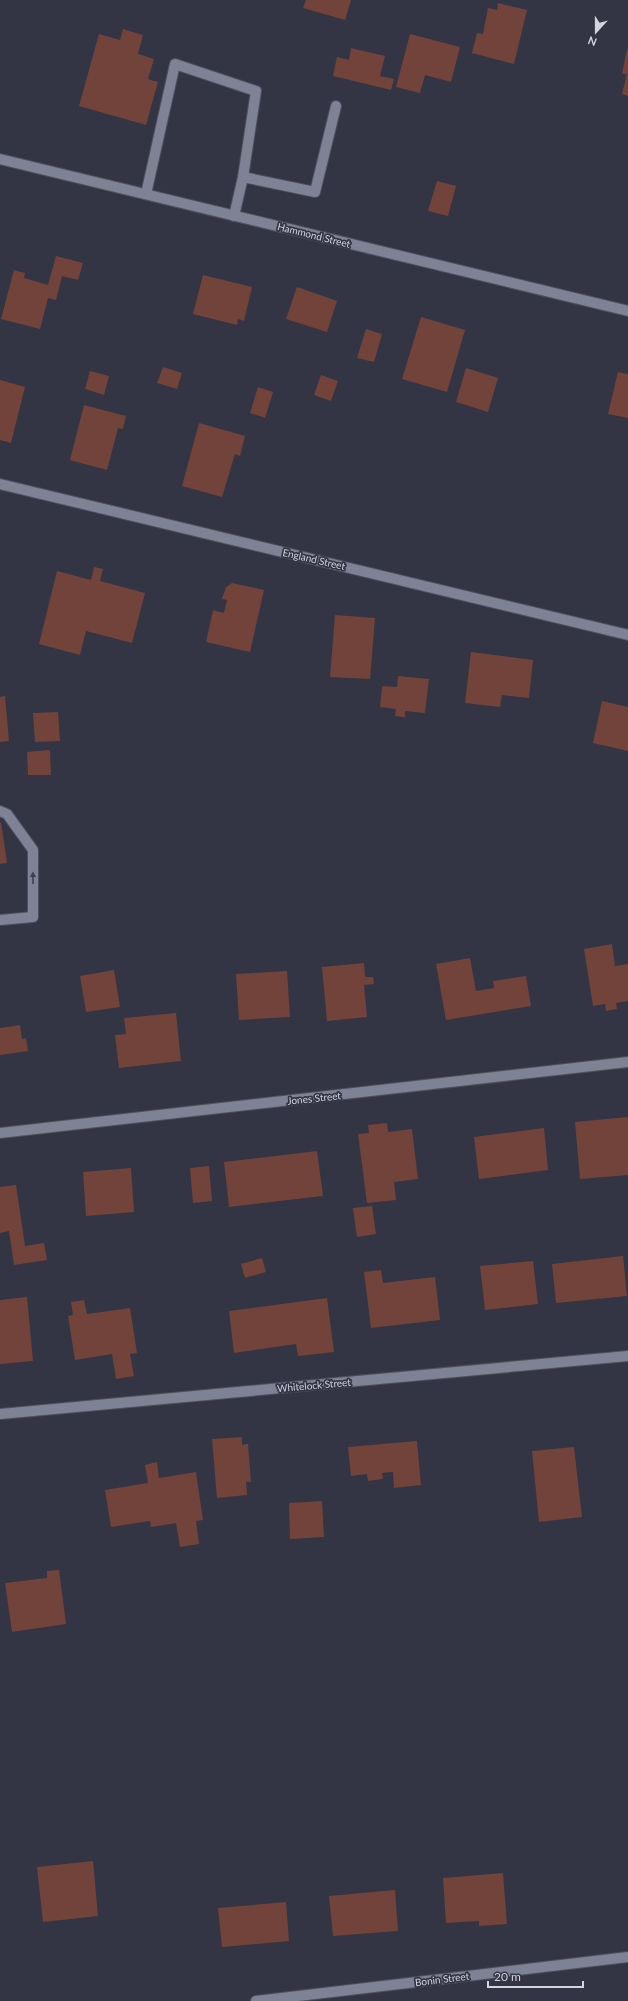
<svg xmlns="http://www.w3.org/2000/svg" width="628" height="2001" font-family="Lato,sans-serif">
<style>
.building{fill:#71433a}
.lines{fill:none;stroke-linecap:round;stroke-linejoin:round}
.service-casing{stroke:#4f505d;stroke-width:12}
.minor-casing{stroke:#4f505d;stroke-width:12}
.service{stroke:#7f8194;stroke-width:10}
.minor{stroke:#7f8194;stroke-width:10}
.oneway{fill:#3e4051}
.labels{text-anchor:middle;dominant-baseline:central;stroke-width:3.5;stroke-linejoin:round;paint-order:stroke}
.street-label{font-size:10px;fill:#d3d4de;stroke:#333545}
</style>
<rect width="100%" height="100%" fill="#333545"/>
<g class="building">
<polygon points="306,0 351,0 345,20 303,8"/>
<polygon points="498,3 527,10 514,64 472,53 477,33 483,34 488,8 497,10"/>
<polygon points="123,29 143,35 138,54 154,59 148,79 158,82 146,125 79,106 99,34 120,40"/>
<polygon points="410,34 460,47 451,82 425,75 420,93 396,87"/>
<polygon points="351,48 385,56 380,76 394,79 391,90 333,76 337,57 349,60"/>
<polygon points="627,49 628,50 628,96 622,94 627,74 622,74"/>
<polygon points="437,181 456,186 448,216 428,211"/>
<polygon points="56,256 83,263 78,280 62,276 56,300 48,298 40,329 1,319 14,270 25,273 24,278 48,285"/>
<polygon points="203,275 252,287 244,321 238,319 237,325 193,314"/>
<polygon points="297,287 337,301 327,332 286,319"/>
<polygon points="421,317 465,330 447,392 402,379"/>
<polygon points="366,329 382,334 374,362 357,358"/>
<polygon points="163,367 182,373 177,389 157,383"/>
<polygon points="466,368 498,378 488,412 456,402"/>
<polygon points="90,371 109,376 104,395 85,389"/>
<polygon points="618,372 628,374 628,418 608,414"/>
<polygon points="321,375 338,381 331,401 314,395"/>
<polygon points="0,380 25,387 11,443 0,440"/>
<polygon points="258,387 273,392 265,418 250,413"/>
<polygon points="84,405 126,416 123,429 118,428 107,470 70,460"/>
<polygon points="199,423 245,436 240,456 235,454 222,497 182,486"/>
<polygon points="94,567 103,569 100,581 145,593 132,643 86,631 80,655 39,644 57,571 91,580"/>
<polygon points="232,583 264,590 250,652 206,642 213,610 224,613 227,600 222,599 226,587"/>
<polygon points="335,615 375,618 370,679 330,677"/>
<polygon points="471,652 533,660 529,698 502,695 500,707 465,703"/>
<polygon points="398,676 429,679 425,713 405,711 405,717 395,716 396,709 380,707 382,686 397,687"/>
<polygon points="5,696 9,741 0,742 0,697"/>
<polygon points="602,701 628,707 628,751 593,743"/>
<polygon points="58,712 60,741 35,742 33,713"/>
<polygon points="50,750 51,775 28,775 27,752"/>
<polygon points="1,822 7,863 0,864 0,823"/>
<polygon points="612,944 615,966 628,964 628,1001 616,1003 617,1009 606,1011 605,1004 593,1006 584,949"/>
<polygon points="470,958 476,991 494,988 493,981 526,976 531,1006 446,1020 436,964"/>
<polygon points="364,963 365,977 373,977 374,984 364,985 367,1017 327,1021 322,967"/>
<polygon points="114,970 120,1007 86,1012 80,976"/>
<polygon points="287,971 290,1017 239,1020 236,974"/>
<polygon points="176,1013 181,1061 119,1068 115,1035 126,1034 124,1018"/>
<polygon points="20,1025 22,1039 26,1038 28,1051 0,1055 0,1028"/>
<polygon points="628,1117 628,1175 580,1179 575,1122"/>
<polygon points="387,1123 388,1132 412,1129 418,1179 394,1182 396,1200 367,1203 358,1134 369,1133 368,1125"/>
<polygon points="544,1128 548,1170 479,1179 474,1137"/>
<polygon points="317,1151 323,1196 229,1207 224,1162"/>
<polygon points="209,1166 212,1201 193,1203 190,1168"/>
<polygon points="131,1168 134,1212 86,1216 83,1172"/>
<polygon points="16,1185 25,1246 44,1243 47,1260 14,1265 9,1231 0,1233 0,1187"/>
<polygon points="372,1206 376,1234 357,1237 353,1208"/>
<polygon points="623,1256 627,1296 556,1303 552,1264"/>
<polygon points="262,1258 266,1272 245,1278 241,1264"/>
<polygon points="533,1261 538,1304 485,1310 480,1266"/>
<polygon points="381,1270 383,1283 435,1277 440,1320 371,1328 364,1272"/>
<polygon points="27,1297 33,1361 0,1364 0,1300"/>
<polygon points="327,1298 334,1352 298,1356 296,1344 234,1353 229,1311"/>
<polygon points="84,1300 87,1314 130,1308 137,1353 130,1354 134,1376 116,1379 112,1354 75,1360 68,1316 73,1315 71,1302"/>
<polygon points="242,1437 242,1445 248,1444 251,1482 246,1482 247,1495 217,1498 212,1439"/>
<polygon points="417,1441 421,1485 394,1488 393,1472 382,1473 383,1479 368,1481 367,1474 351,1476 348,1447"/>
<polygon points="574,1447 582,1517 539,1522 532,1451"/>
<polygon points="157,1462 159,1478 196,1472 203,1520 196,1521 199,1544 180,1547 176,1523 151,1527 150,1521 111,1527 105,1490 148,1483 145,1465"/>
<polygon points="322,1501 324,1537 290,1539 289,1503"/>
<polygon points="59,1570 66,1624 12,1632 5,1583 47,1578 47,1571"/>
<polygon points="93,1861 98,1916 43,1922 37,1867"/>
<polygon points="503,1873 507,1924 479,1926 479,1921 446,1923 443,1878"/>
<polygon points="395,1890 398,1931 333,1936 329,1896"/>
<polygon points="286,1902 289,1941 222,1947 218,1908"/>
</g>
<g class="lines">
<g class="service-casing">
<g id="service">
<polyline points="146,194 175,64 256,91 243,177"/>
<polyline points="234,216 243,177 315,192 336,106"/>
<polyline points="0,811 7,814 33,850 33,917 0,920"/>
</g>
</g>
<g class="minor-casing">
<g id="minor">
<polyline points="0,159 628,311"/>
<polyline points="0,484 628,635"/>
<polyline points="0,1133 628,1062"/>
<polyline points="0,1414 628,1356"/>
<polyline points="256,2001 628,1957"/>
</g>
</g>
<use href="#service" class="service"/>
<use href="#minor" class="minor"/>
</g>
<defs><path id="oneway-solid" d="M-6-.8H1V-3.2L6.5 0L1 3.2V.8H-6Z"/></defs>
<use class="oneway" href="#oneway-solid" transform="translate(33 878) rotate(-90)"/>
<g class="labels">
<g class="street-label">
<text transform="translate(314 235) rotate(14)">Hammond Street</text>
<text transform="translate(314 559) rotate(13)">England Street</text>
<text transform="translate(314 1098) rotate(-6)">Jones Street</text>
<text transform="translate(314 1385) rotate(-5)">Whitelock Street</text>
<text transform="translate(442 1979) rotate(-7)">Bonin Street</text>
</g>
</g>
<g transform="translate(596 32) rotate(201)" stroke="#333545" stroke-width="3" paint-order="stroke">
<path d="M0-3L7 15L0 10L-7 15Z" fill="#d3d4de"/>
<text y="-6" font-size="11" font-weight="bold" text-anchor="middle" fill="#d3d4de">N</text>
</g>
<path d="M488 1981v6h95v-6" fill="none" stroke="#d3d4de" stroke-width="2"/>
<text x="494" y="1981" font-size="12" fill="#d3d4de" stroke="#333545" stroke-width="3" paint-order="stroke">20 m</text>
</svg>
